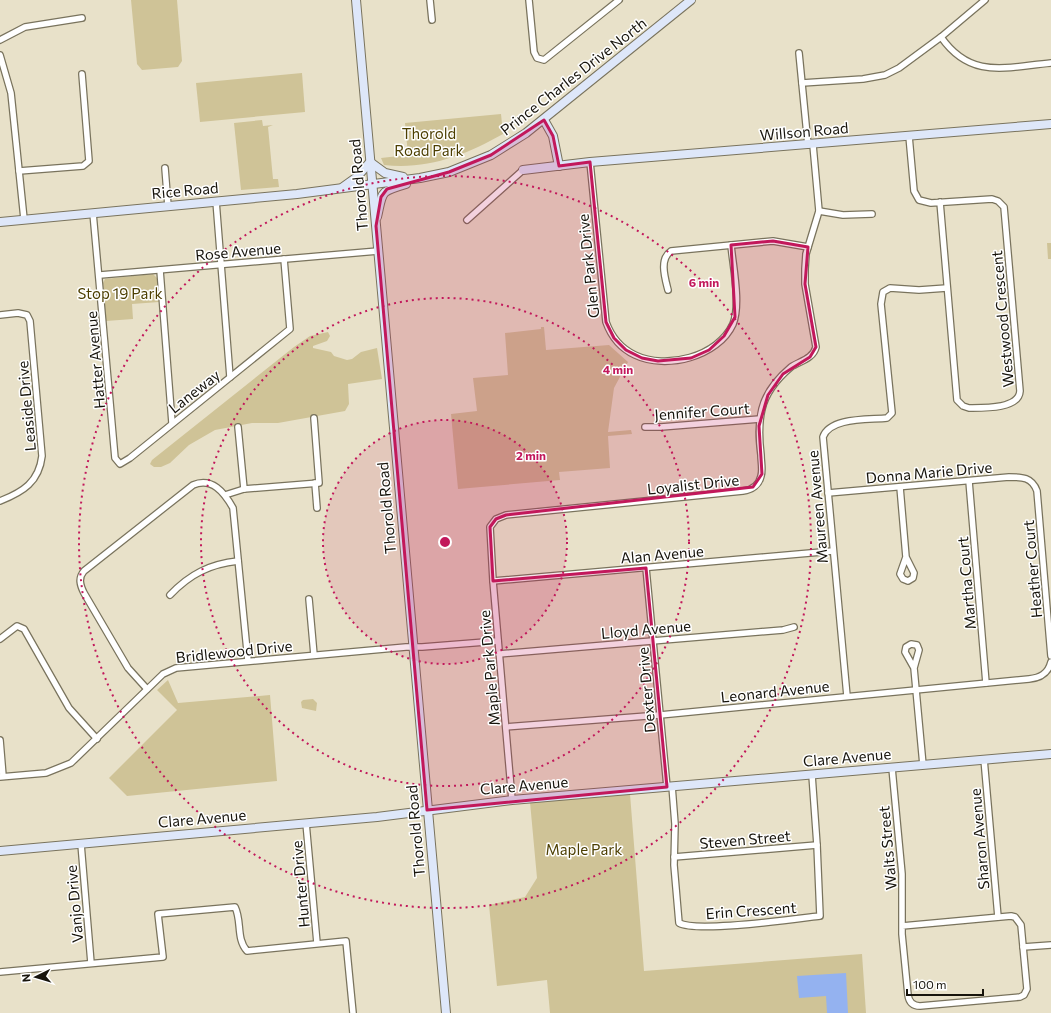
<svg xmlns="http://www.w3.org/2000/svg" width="1051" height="1013" font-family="Commissioner,sans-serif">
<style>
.green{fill:#cfc397}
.water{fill:#94b2f0}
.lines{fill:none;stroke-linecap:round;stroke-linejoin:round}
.street-casing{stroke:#79735d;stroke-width:8}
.secondary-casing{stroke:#79735d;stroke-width:10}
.street{stroke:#fff;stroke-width:5.5}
.secondary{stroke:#dee7f9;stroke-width:8}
.marked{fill:#c2185b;fill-opacity:0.2;stroke:#c2185b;stroke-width:3;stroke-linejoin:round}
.ring{fill:none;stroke:#c2185b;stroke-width:2;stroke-dasharray:2 4}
.labels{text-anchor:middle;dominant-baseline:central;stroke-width:3;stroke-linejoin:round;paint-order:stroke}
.street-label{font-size:15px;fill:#17140c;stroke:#fff}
.park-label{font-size:15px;fill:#4c3e00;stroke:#fff}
.centre{fill:#c2185b;stroke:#fff;stroke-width:2}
.ring-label{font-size:12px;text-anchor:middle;font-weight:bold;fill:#c2185b;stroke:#fff;stroke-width:3;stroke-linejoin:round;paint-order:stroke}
</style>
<rect width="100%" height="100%" fill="#e8e1c9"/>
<g class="green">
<polygon points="131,0 177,0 182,61 178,67 142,70 137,64"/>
<polygon points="302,73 305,112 200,122 196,83"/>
<path d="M501,114l2,20c-37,21 -76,36 -119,31l-3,-7 27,-3 -3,-32z"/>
<polygon points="262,120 263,126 273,125 268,127 273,179 278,179 279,187 241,190 234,123"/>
<polygon points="1047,243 1051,243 1051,259 1048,259"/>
<polygon points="153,274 157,278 159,302 132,304 133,319 106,321 103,283 105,279"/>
<polygon points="541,327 544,327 546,350 609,345 628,362 614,388 608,432 631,430 632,434 608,436 610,468 559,472 560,480 458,489 451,414 477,411 473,378 508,375 505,333 541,329"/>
<polygon points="328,332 330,336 327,341 313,346 313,348 331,352 334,356 347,360 352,359 361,352 377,348 382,379 348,384 349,404 345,411 278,423 252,423 215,430 189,445 170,463 161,467 154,467 150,464 152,460 294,347 310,336"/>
<polygon points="168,680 178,703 270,695 277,781 127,796 109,778 177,710 157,690"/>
<polygon points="313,699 317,703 316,711 302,708 301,702 303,700"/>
<polygon points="630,794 644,971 862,954 866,1013 550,1013 547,980 497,986 489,905 525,897 537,878 530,802"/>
</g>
<polygon class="water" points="846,973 848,1013 827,1013 826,996 799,998 797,976"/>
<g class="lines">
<g class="street-casing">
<g id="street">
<polyline points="430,0 432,20"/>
<polyline points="529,0 534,52 537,58 544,60 619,0"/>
<path d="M941,37c30,43 65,30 110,26"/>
<polyline points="0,40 25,27 82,18"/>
<polyline points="799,53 808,145"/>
<polyline points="0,55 11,93 24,219"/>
<polyline points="802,83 863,79 885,75 899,68 941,37 985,0"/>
<path d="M909,136l5,55 5,9 12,3 61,-4 6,2 6,6 16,184c-1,18 -36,17 -51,17l-6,-2 -6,-6 -17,-198"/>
<path d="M590,162l16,160c5,14 14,26 29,33 31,15 83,2 98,-31 8,-20 0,-57 -2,-79"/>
<polyline points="165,168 168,206"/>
<polyline points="19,171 83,166 89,161 82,74"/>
<polyline points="216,201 230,377"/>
<polyline points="819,211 843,215 872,214"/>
<polyline points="93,213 115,458 120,464 130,458 290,329 284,259"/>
<polyline points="467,220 523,170"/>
<polyline points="160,270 172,423"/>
<polyline points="100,275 378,251"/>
<path d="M668,290c-3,-12 -9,-31 3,-39l102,-10 35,6"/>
<path d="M0,315l18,-2 9,2 3,6 12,135c-3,26 -19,36 -42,45"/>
<polyline points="238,427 244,489"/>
<polyline points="645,427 661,427 760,419"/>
<polyline points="969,481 986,683"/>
<polyline points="315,483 317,508"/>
<polyline points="900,487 906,557 914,573 913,578 908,581 903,579 900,574 906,557"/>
<path d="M828,493l181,-16c13,0 23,0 28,14l14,165"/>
<polyline points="225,495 244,489 319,483 314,418"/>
<polyline points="646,568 667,787"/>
<polyline points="493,581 833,551"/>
<path d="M170,595c20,-21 40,-31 68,-34"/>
<polyline points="309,599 314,655"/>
<polyline points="0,639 17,626 24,629 69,708 97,739"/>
<polyline points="499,654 783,630 794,627"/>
<polyline points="914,668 919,650 917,645 911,644 906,647 905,652 914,668 923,765"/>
<path d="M147,689l-19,-21 -44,-75c-4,-8 -6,-15 0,-22l109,-86c19,-8 31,7 40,23l15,153"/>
<path d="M847,696l-24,-259c7,-20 46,-17 64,-19l5,-5 -11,-109 2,-12 7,-4 29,2 28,-2"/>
<path d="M506,727l154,-12 369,-36c11,-1 19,-5 22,-17"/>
<polyline points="0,740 3,776"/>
<polyline points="984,759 998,917"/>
<path d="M892,768l10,106v60l6,61c1,7 5,11 12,11l100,-9 4,-2 3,-6 -6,-64 -6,-8 -4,-1 -109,10"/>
<polyline points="0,777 46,773 71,763 163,674 176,668 406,647 422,647 498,641"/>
<path d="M672,786l3,38 -1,41 5,58c18,10 116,-4 141,-7l-3,-71 -5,-70"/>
<path d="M512,800l-19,-219 -3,-54 6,-8 10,-4 237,-24c9,-1 16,-6 18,-15 2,-6 0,-14 0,-21 -2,-16 -3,-30 1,-46 4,-17 16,-31 29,-42 9,-6 22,-8 25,-20l-11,-63v-15l1,-15 13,-43 -6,-66"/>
<polyline points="306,823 317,943"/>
<polyline points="81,844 91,963"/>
<polyline points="674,857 817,845"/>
<polyline points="1023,947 1051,945"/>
<path d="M0,972l163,-15 -5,-43 77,-7c7,14 1,32 12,44l99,-10 7,72"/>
</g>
</g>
<g class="secondary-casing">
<g id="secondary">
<polyline points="356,0 446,1013"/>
<polyline points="544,120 553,136 559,166"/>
<polyline points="523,170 590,162 1051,124"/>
<polyline points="343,187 357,177 370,162 385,173 403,177"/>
<path d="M377,217c6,-26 2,-25 29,-33"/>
<polyline points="0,222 297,194 420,178 449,172 491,155 526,133 691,0"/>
<polyline points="0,851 377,817 512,800 1051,754"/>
</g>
</g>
<use href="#street" class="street"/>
<use href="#secondary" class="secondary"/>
</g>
<path class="marked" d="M544,120l9,16 6,30 31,-4 16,160 8,16 12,12 16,8 16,3 33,-3 18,-8 15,-14 11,-19 -4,-72 42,-4 35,6 -3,37 11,63 -6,10 -27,17 -15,21 -9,31 3,48 -9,13 -247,28 -10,4 -6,8 3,54 153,-13 21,219 -240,23 -51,-584 5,-29 6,-8 62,-17 42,-17z"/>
<circle cx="445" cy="542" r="122" fill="#c2185b" fill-opacity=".12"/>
<g class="ring">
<circle cx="445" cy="542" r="122"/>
<circle cx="445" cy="542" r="244"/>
<circle cx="445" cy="542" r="366"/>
</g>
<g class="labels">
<g class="street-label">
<text transform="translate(573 76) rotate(-38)">Prince Charles Drive North</text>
<text transform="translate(804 131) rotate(-5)">Willson Road</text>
<text transform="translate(358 185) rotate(-95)">Thorold Road</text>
<text transform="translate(185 190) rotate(-5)">Rice Road</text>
<text transform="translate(238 251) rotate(-5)">Rose Avenue</text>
<text transform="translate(588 266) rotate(-96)">Glen Park Drive</text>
<text transform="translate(1002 319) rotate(-95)">Westwood Crescent</text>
<text transform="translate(95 360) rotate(-95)">Hatter Avenue</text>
<text transform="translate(194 391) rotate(-38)">Laneway</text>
<text transform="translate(26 406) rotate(-95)">Leaside Drive</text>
<text transform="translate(702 411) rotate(-4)">Jennifer Court</text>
<text transform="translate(929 472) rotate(-5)">Donna Marie Drive</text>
<text transform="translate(693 484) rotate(-6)">Loyalist Drive</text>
<text transform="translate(817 507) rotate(-95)">Maureen Avenue</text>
<text transform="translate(386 508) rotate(-95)">Thorold Road</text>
<text transform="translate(662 554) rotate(-5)">Alan Avenue</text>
<text transform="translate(1032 569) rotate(-95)">Heather Court</text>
<text transform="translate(966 583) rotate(-95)">Martha Court</text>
<text transform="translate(646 629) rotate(-5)">Lloyd Avenue</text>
<text transform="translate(234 651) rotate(-6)">Bridlewood Drive</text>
<text transform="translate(489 668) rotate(-95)">Maple Park Drive</text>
<text transform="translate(646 690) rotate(-95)">Dexter Drive</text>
<text transform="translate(775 691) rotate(-6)">Leonard Avenue</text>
<text transform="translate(847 757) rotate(-5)">Clare Avenue</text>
<text transform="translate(524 785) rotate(-5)">Clare Avenue</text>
<text transform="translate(202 818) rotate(-5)">Clare Avenue</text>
<text transform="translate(415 831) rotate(-95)">Thorold Road</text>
<text transform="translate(745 839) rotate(-5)">Steven Street</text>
<text transform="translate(979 839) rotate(-95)">Sharon Avenue</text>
<text transform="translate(887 848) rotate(-95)">Walts Street</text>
<text transform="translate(300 884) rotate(-95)">Hunter Drive</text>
<text transform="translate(74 904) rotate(-95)">Vanjo Drive</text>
<text transform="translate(751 910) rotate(-4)">Erin Crescent</text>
</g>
<g class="park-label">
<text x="429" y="133">Thorold<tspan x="429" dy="17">Road Park</tspan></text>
<text x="120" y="293">Stop 19 Park</text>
<text x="584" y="849">Maple Park</text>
</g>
</g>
<circle cx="445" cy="542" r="6" class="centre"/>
<g class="ring-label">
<text x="704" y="287">6 min</text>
<text x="618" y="374">4 min</text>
<text x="531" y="460">2 min</text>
</g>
<g transform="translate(36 977) rotate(265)" stroke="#ffffff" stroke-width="3" paint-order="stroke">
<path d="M0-3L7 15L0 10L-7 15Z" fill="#17140c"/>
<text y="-6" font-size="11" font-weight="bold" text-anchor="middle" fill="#17140c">N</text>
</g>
<path d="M907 989v6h76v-6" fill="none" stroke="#17140c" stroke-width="2"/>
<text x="913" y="989" font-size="12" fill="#17140c" stroke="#ffffff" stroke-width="3" paint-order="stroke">100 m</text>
</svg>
